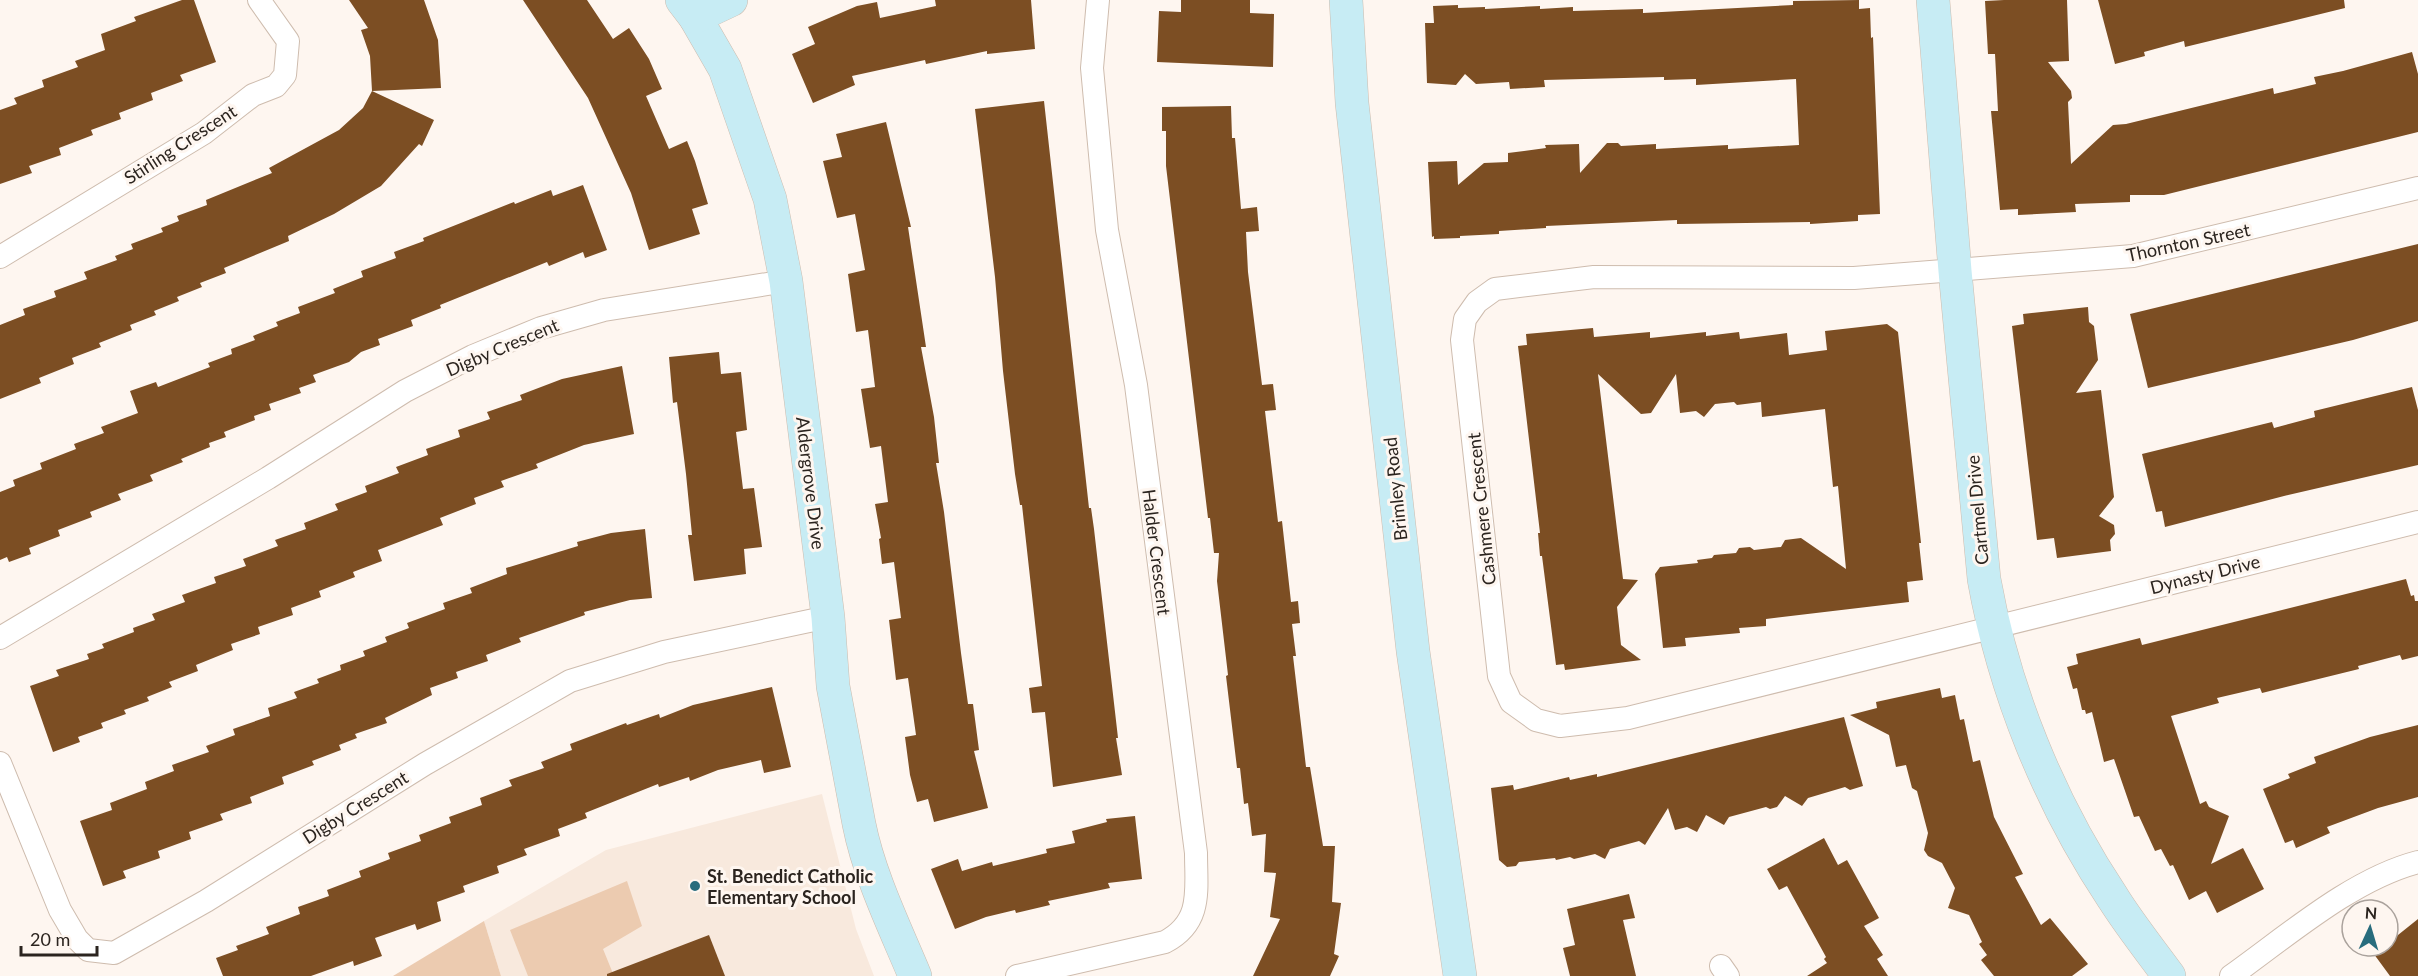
<svg xmlns="http://www.w3.org/2000/svg" width="2418" height="976" font-family="Lato,sans-serif">
<style>
.built{fill:#f8e9dd}
.green{fill:#eccbb0}
.building{fill:#7c4e23}
.lines{fill:none;stroke-linecap:round;stroke-linejoin:round}
.street-casing{stroke:#cebcae;stroke-width:24}
.secondary-casing{stroke:#cebcae;stroke-width:34}
.street{stroke:#fff;stroke-width:22}
.secondary{stroke:#c7ecf4;stroke-width:33}
.poi-dot{fill:#286c7d;stroke:#fef6f0;stroke-width:2}
.labels{text-anchor:middle;dominant-baseline:central;stroke-width:6;stroke-linejoin:round;paint-order:stroke}
.street-label{font-size:18px;fill:#2b241f;stroke:#fef6f0}
.poi-label{font-size:18px;font-weight:bold;fill:#2b241f;stroke:#fef6f0;text-anchor:start}
</style>
<rect width="100%" height="100%" fill="#fef6f0"/>
<polygon class="built" points="822,794 856,929 874,976 501,976 484,921 606,850"/>
<g class="green">
<polygon points="627,881 642,926 603,949 614,976 528,976 510,930"/>
<polygon points="484,921 501,976 393,976"/>
</g>
<g class="building">
<polygon points="182,0 194,0 216,62 180,75 183,81 151,93 153,100 119,113 121,119 91,130 93,135 59,148 61,155 29,166 32,173 0,184 0,110 17,104 14,98 44,87 42,80 78,67 75,61 105,50 101,34 136,21 134,17"/>
<polygon points="349,0 424,0 438,40 441,88 372,91 434,120 422,146 419,144 381,186 334,214 288,236 289,241 224,268 226,273 200,283 202,287 177,297 179,301 154,311 156,315 130,325 132,330 99,343 101,347 72,358 74,364 39,378 41,383 0,399 0,325 25,315 23,309 56,297 54,291 87,279 84,272 117,260 115,256 133,249 131,244 163,232 161,228 179,221 177,216 207,205 206,200 272,173 269,168 339,130 363,108 372,91 370,56 361,30 368,28"/>
<polygon points="523,0 587,0 613,39 629,28 649,59 662,89 646,96 669,149 687,141 695,161 708,204 692,209 700,234 649,250 631,193 588,98"/>
<polygon points="935,0 1031,0 1035,49 987,54 987,51 926,64 925,60 852,76 855,85 813,103 792,54 815,44 808,27 857,6 877,2 880,18 936,6"/>
<polygon points="1181,0 1250,0 1250,13 1274,14 1273,67 1157,62 1159,11 1181,12"/>
<polygon points="1859,0 1859,9 1870,8 1871,38 1873,37 1880,214 1858,215 1858,221 1810,224 1810,222 1677,224 1677,220 1546,226 1546,228 1499,231 1499,234 1460,236 1460,238 1434,239 1434,236 1432,237 1428,162 1457,161 1458,185 1484,163 1508,162 1508,153 1546,148 1545,145 1579,144 1580,173 1607,143 1618,143 1621,146 1656,144 1656,149 1728,145 1728,149 1799,145 1796,79 1696,85 1696,79 1664,80 1664,77 1544,80 1545,87 1510,89 1509,82 1476,84 1465,74 1456,85 1427,83 1425,23 1434,23 1433,6 1458,5 1458,8 1485,7 1485,9 1540,6 1540,9 1573,7 1573,11 1643,9 1643,13 1793,5 1793,1"/>
<polygon points="2004,0 2067,0 2069,61 2048,62 2071,91 2072,98 2068,102 2071,164 2113,125 2126,124 2273,88 2274,94 2316,84 2314,77 2343,71 2412,52 2418,74 2418,132 2164,195 2130,195 2130,202 2075,204 2076,212 2018,215 2018,209 2000,210 1991,111 1998,111 1995,54 1988,54 1985,1"/>
<polygon points="2098,0 2344,0 2345,8 2185,47 2184,41 2144,52 2145,56 2115,64"/>
<polygon points="1044,101 1089,508 1091,508 1094,529 1118,738 1116,738 1122,775 1053,787 1045,712 1032,713 1029,688 1042,686 1022,505 1020,505 1015,474 1003,371 995,277 975,109"/>
<polygon points="1231,106 1232,138 1235,138 1241,209 1257,207 1259,231 1246,232 1248,272 1262,385 1273,384 1276,410 1265,411 1278,522 1282,521 1291,602 1298,601 1300,623 1292,624 1296,656 1293,656 1306,767 1310,767 1323,846 1335,846 1332,902 1341,903 1334,954 1339,956 1330,976 1253,976 1280,919 1270,917 1276,873 1264,872 1266,834 1252,836 1248,803 1244,804 1240,768 1237,768 1226,676 1228,675 1217,581 1219,553 1214,553 1210,518 1208,518 1166,166 1166,131 1162,131 1162,107"/>
<polygon points="886,122 911,227 908,227 926,347 921,347 934,417 939,463 936,463 944,512 961,653 968,704 973,704 979,750 974,751 988,808 934,822 928,799 917,802 910,775 905,737 916,735 908,678 896,680 893,654 889,620 901,618 894,562 882,564 879,539 881,538 875,504 888,502 881,446 870,448 861,389 875,387 868,330 856,332 848,274 865,270 855,214 837,218 823,161 842,157 836,134"/>
<polygon points="583,185 607,250 585,258 583,252 549,266 547,262 440,305 441,308 411,320 413,326 378,339 380,345 361,352 349,362 313,375 316,382 299,388 301,393 269,404 271,410 254,416 255,420 224,432 226,437 209,443 210,447 181,459 183,462 150,475 153,481 118,494 121,500 90,512 92,517 58,530 60,536 29,548 31,554 9,562 7,557 0,560 0,492 15,486 13,480 42,469 40,463 76,449 74,444 104,433 101,427 138,413 130,391 156,382 158,387 210,367 208,363 232,354 231,349 255,340 253,336 278,326 276,322 300,313 298,307 335,293 333,289 363,277 361,271 396,258 394,252 424,241 423,238 514,202 515,204 551,190 553,196"/>
<polygon points="2418,244 2418,321 2353,340 2148,388 2130,314"/>
<polygon points="2088,307 2089,322 2094,326 2098,360 2076,393 2101,390 2114,497 2099,516 2114,525 2115,534 2110,540 2111,551 2057,558 2054,538 2037,540 2012,326 2024,324 2023,314"/>
<polygon points="1887,324 1898,332 1921,543 1919,543 1923,580 1907,582 1909,602 1766,619 1766,626 1739,628 1740,633 1685,638 1686,646 1663,648 1655,574 1660,567 1698,563 1697,560 1712,558 1714,555 1736,553 1739,548 1750,547 1754,550 1781,547 1785,540 1801,538 1846,569 1838,486 1833,487 1825,409 1762,417 1761,402 1737,405 1734,402 1715,404 1704,417 1696,411 1680,413 1676,374 1651,413 1641,414 1598,374 1623,579 1638,580 1617,607 1621,645 1641,660 1565,670 1564,664 1556,665 1542,556 1540,556 1538,533 1540,533 1518,346 1527,345 1526,334 1593,328 1594,337 1650,332 1650,338 1706,332 1706,336 1739,332 1740,339 1787,333 1789,355 1827,350 1825,331"/>
<polygon points="719,352 721,374 741,372 747,430 736,432 743,489 754,488 762,547 744,549 746,574 694,581 688,535 692,535 686,474 677,402 673,403 669,357"/>
<polygon points="622,366 634,434 584,445 536,464 538,468 501,481 504,487 474,498 476,504 440,518 443,525 378,550 382,561 353,572 355,577 319,591 321,597 291,608 293,615 258,627 260,634 231,644 233,650 196,665 198,671 169,682 172,687 147,697 149,701 124,710 126,714 101,723 103,728 78,737 80,742 53,752 30,686 59,676 56,670 89,659 87,654 104,648 102,644 134,632 133,628 155,620 152,614 185,602 182,595 216,583 214,577 246,566 243,559 278,546 275,540 306,529 304,523 338,510 335,504 367,492 365,486 399,473 396,467 428,455 426,449 460,437 458,430 490,419 487,412 522,400 520,395 562,379"/>
<polygon points="2412,387 2418,410 2418,465 2284,496 2165,527 2162,511 2156,512 2142,454 2272,422 2274,428 2315,417 2314,411"/>
<polygon points="645,529 652,598 630,600 584,612 585,615 519,638 521,642 486,655 488,661 456,672 458,678 430,688 432,695 385,718 387,723 355,734 357,738 339,745 341,750 312,761 314,765 282,777 284,784 250,797 252,803 220,814 223,820 189,832 191,839 158,851 160,858 123,871 126,878 103,886 80,821 112,810 110,803 147,789 145,782 174,771 172,765 209,752 206,746 235,735 233,729 270,716 268,708 297,698 294,692 319,683 317,679 341,670 340,665 365,656 363,651 387,642 385,637 409,628 407,623 445,609 443,603 472,593 470,588 507,574 506,568 578,546 577,542 611,533"/>
<polygon points="2406,579 2411,596 2414,595 2415,601 2418,601 2418,656 2402,660 2400,655 2358,666 2359,669 2262,693 2260,688 2217,698 2219,703 2171,716 2200,804 2206,801 2209,807 2229,816 2211,864 2243,848 2264,889 2217,913 2206,891 2189,900 2173,865 2170,866 2161,849 2155,851 2139,816 2134,817 2114,759 2104,762 2092,712 2086,714 2085,710 2082,710 2077,688 2073,689 2067,667 2078,664 2076,654 2140,638 2142,645"/>
<polygon points="772,687 791,767 764,773 761,760 718,770 690,781 689,777 659,787 658,784 585,813 587,818 558,829 560,836 524,849 527,855 497,866 499,873 463,886 465,892 437,902 441,921 417,930 415,924 375,938 382,956 354,966 353,961 311,976 223,976 216,958 238,950 236,946 269,934 266,927 300,914 298,907 329,896 327,890 361,877 359,871 390,859 388,853 421,841 419,835 451,823 449,817 482,805 480,798 512,786 509,780 544,768 541,762 572,750 570,744 626,723 627,725 659,714 660,718 693,705"/>
<polygon points="1940,688 1942,698 1955,695 1960,720 1964,719 1973,762 1980,760 1994,817 2023,874 2015,877 2041,925 2050,918 2088,964 2072,976 1994,976 1981,960 1987,955 1979,944 1982,942 1969,915 1948,908 1955,888 1942,863 1928,856 1924,850 1928,833 1917,791 1912,788 1906,765 1896,767 1889,735 1850,715 1877,708 1876,702"/>
<polygon points="1844,717 1863,786 1850,790 1845,787 1808,798 1802,806 1785,796 1777,807 1770,809 1766,807 1729,817 1724,825 1706,815 1697,832 1687,827 1675,830 1668,808 1645,845 1639,841 1610,849 1605,859 1595,854 1574,859 1570,857 1556,860 1555,858 1519,862 1516,866 1507,867 1499,860 1491,788 1513,785 1514,790 1569,777 1570,780 1597,774 1597,777"/>
<polygon points="2418,725 2418,797 2378,808 2327,827 2330,833 2296,848 2293,840 2285,843 2263,789 2290,778 2288,774 2316,763 2314,757 2370,737"/>
<polygon points="1135,816 1142,879 1108,883 1110,888 1048,901 1050,905 1016,913 1015,910 986,917 955,929 931,869 958,859 962,871 992,862 993,866 1047,853 1046,849 1075,843 1072,831 1107,822 1106,819"/>
<polygon points="1824,838 1838,865 1847,860 1879,918 1864,926 1883,955 1877,959 1888,976 1807,976 1827,963 1824,959 1826,957 1787,886 1779,890 1767,869"/>
<polygon points="1629,894 1635,918 1623,920 1636,976 1570,976 1563,948 1575,945 1567,909"/>
<polygon points="2418,919 2418,976 2390,976 2368,946 2388,946 2388,943"/>
<polygon points="709,935 725,976 607,976 607,974"/>
</g>
<g class="lines">
<g class="street-casing">
<g id="street">
<polyline points="2418,188 2133,256 1854,278 1594,277 1495,289 1477,302 1465,319 1462,340 1499,676 1511,702 1536,720 1560,726 1628,718 2418,522"/>
<polyline points="0,257 204,133 253,95 276,86 285,75 288,41 259,0"/>
<polyline points="0,638 268,478 405,391 473,356 541,328 604,310 786,281"/>
<polyline points="0,763 60,910 77,939 88,950 114,953 206,901 425,764 570,681 664,652 828,617"/>
<polyline points="1721,966 1728,976"/>
<path d="M1017,976l148,-34c38,-20 31,-52 31,-89l-60,-468 -29,-155 -15,-162 6,-68"/>
<path d="M2231,976c55,-39 121,-97 187,-114"/>
</g>
</g>
<g class="secondary-casing">
<g id="secondary">
<path d="M682,0l13,17 30,52 45,130 16,82 42,336 5,69 26,138c10,51 36,104 56,152"/>
<polyline points="1346,0 1352,103 1413,651 1460,976"/>
<path d="M1933,0l22,271 29,308c20,112 65,223 129,319 17,27 37,52 56,78"/>
<polyline points="695,17 731,0"/>
</g>
</g>
<use href="#street" class="street"/>
<use href="#secondary" class="secondary"/>
</g>
<circle class="poi-dot" cx="695" cy="886" r="6"/>
<g class="labels">
<g class="street-label">
<text transform="translate(180 144) rotate(-33)">Stirling Crescent</text>
<text transform="translate(2188 242) rotate(-12)">Thornton Street</text>
<text transform="translate(502 347) rotate(-23)">Digby Crescent</text>
<text transform="translate(811 483) rotate(83)">Aldergrove Drive</text>
<text transform="translate(1395 489) rotate(-96)">Brimley Road</text>
<text transform="translate(1481 509) rotate(-96)">Cashmere Crescent</text>
<text transform="translate(1977 510) rotate(-95)">Cartmel Drive</text>
<text transform="translate(1157 552) rotate(83)">Halder Crescent</text>
<text transform="translate(2205 574) rotate(-14)">Dynasty Drive</text>
<text transform="translate(355 807) rotate(-32)">Digby Crescent</text>
</g>
<g class="poi-label">
<text x="707" y="876">St. Benedict Catholic<tspan x="707" dy="21">Elementary School</tspan></text>
</g>
</g>
<g transform="translate(2370 928) rotate(4)"><circle r="28" fill="#fef6f0" stroke="#aaa29c" stroke-width="1.5"/>
<path d="M0-4.5L10 22L0 15L-10 22Z" fill="#286c7d"/>
<text y="-9" font-size="16" font-weight="bold" text-anchor="middle" fill="#2b241f">N</text>
</g>
<path d="M21 946v9h76v-9" fill="none" stroke="#2b241f" stroke-width="3"/>
<text x="30" y="946" font-size="18" fill="#2b241f" stroke="#fef6f0" stroke-width="4.5" paint-order="stroke">20 m</text>
</svg>
